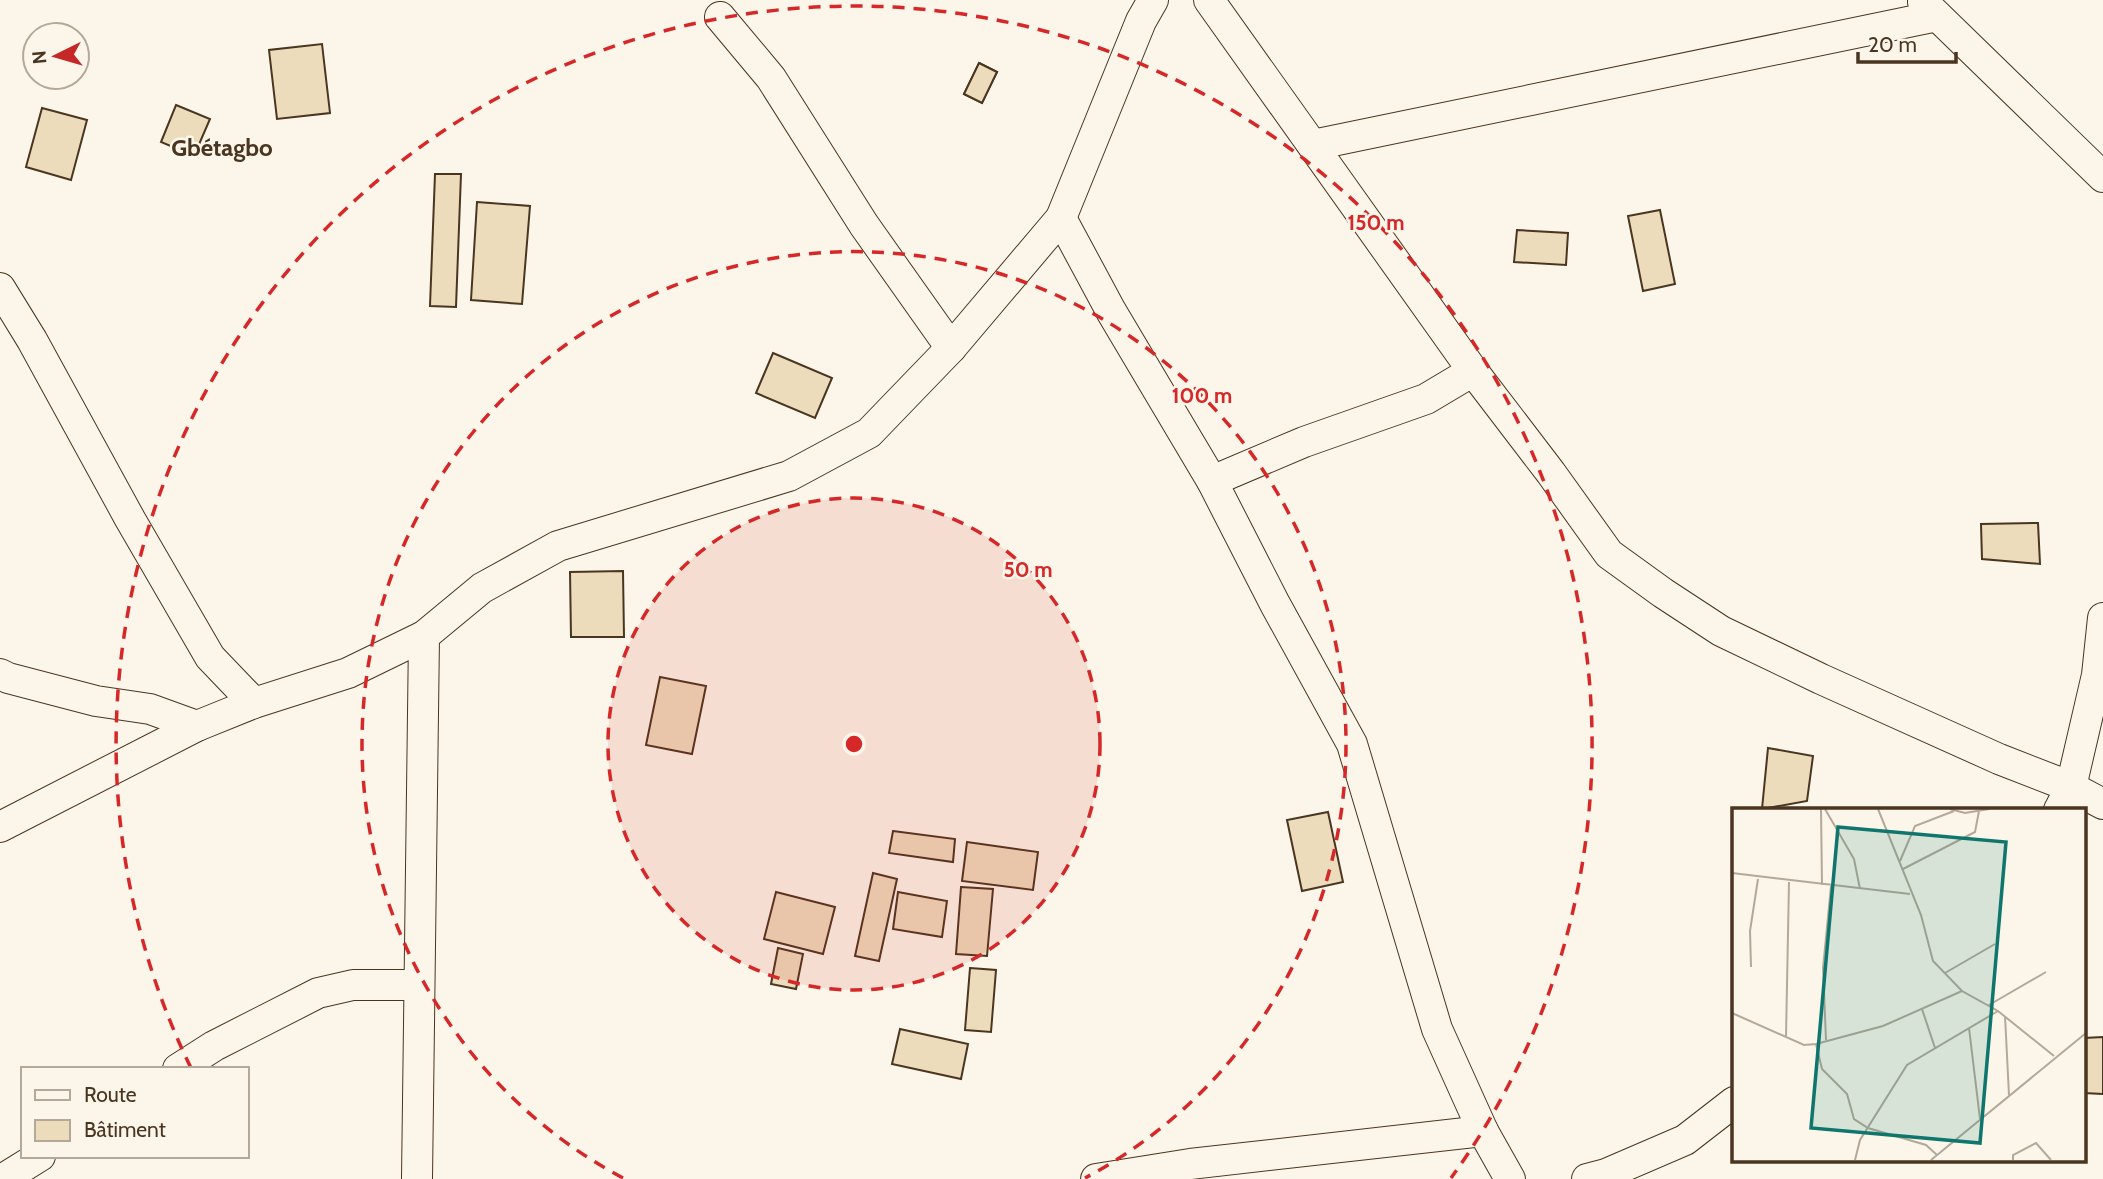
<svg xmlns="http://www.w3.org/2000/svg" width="2103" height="1179" font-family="Cabin,sans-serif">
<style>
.building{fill:#ecdcbc;stroke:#4a3520;stroke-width:2}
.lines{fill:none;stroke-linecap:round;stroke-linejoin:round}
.street-casing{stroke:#4a3520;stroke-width:32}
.street{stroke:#fbf6e9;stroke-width:30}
.ring{fill:none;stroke:#d62828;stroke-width:3.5;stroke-dasharray:12 9}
.labels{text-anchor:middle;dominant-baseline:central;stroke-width:5;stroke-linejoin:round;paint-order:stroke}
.quarter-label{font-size:24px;font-weight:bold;fill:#4a3520;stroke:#fbf6e9}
.inset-road{fill:none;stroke:#b4a999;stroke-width:2}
.view{fill:#0f766e;fill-opacity:0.15;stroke:#0f766e;stroke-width:3.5}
.inset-edge{fill:none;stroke:#4a3520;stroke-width:3.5}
.centre{fill:#d62828;stroke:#fbf6e9;stroke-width:3.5}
.ring-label{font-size:21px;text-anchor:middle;font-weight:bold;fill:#d62828;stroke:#fbf6e9;stroke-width:5;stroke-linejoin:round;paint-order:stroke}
</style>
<rect width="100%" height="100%" fill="#fbf6e9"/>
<g class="building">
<polygon points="322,44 330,113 277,119 269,50"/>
<polygon points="979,63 997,72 982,103 964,94"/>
<polygon points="979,63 997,72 982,103 964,94"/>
<polygon points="176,105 210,119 194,156 161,142"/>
<polygon points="42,108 87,120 71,180 26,167"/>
<polygon points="435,174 461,174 456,307 430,306"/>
<polygon points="477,202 530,206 522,304 471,300"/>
<polygon points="1660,210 1675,284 1643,291 1628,216"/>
<polygon points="1517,230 1568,233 1566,265 1514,262"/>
<polygon points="773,353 832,378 815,418 756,393"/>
<polygon points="2038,523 2040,564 1982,559 1981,524"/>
<polygon points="623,571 624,637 571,637 570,572"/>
<polygon points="660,677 706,686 692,754 646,745"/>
<polygon points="1768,748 1813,756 1807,801 1762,809"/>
<polygon points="1328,812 1343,882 1302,891 1287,820"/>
<polygon points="893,831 955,839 953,862 889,853"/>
<polygon points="967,842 1038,852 1033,890 962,881"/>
<polygon points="873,873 897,879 879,961 855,956"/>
<polygon points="961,887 993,889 987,956 956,954"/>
<polygon points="776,892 835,907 823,954 764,939"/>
<polygon points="898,892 947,901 942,937 893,929"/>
<polygon points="778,948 803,954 796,989 771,984"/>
<polygon points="970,968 996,970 991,1032 965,1030"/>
<polygon points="900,1029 968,1044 961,1079 892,1064"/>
<polygon points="2103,1037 2103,1094 2084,1093 2084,1038"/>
</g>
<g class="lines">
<g class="street-casing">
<g id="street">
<polyline points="1209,0 1473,371 1551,473 1609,554 1663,593 1721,631 1821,679 1999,759 2071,787 2103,804"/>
<polyline points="1923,2 2103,177"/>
<polyline points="720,17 771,78 864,225 951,348"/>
<polyline points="1313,145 1937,16"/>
<polyline points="1061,218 1111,311 1212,481 1275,604 1352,744 1437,1029 1483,1131 1510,1179"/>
<polyline points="0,288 32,340 130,519 210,657 254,703"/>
<polyline points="1212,481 1304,442 1426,399 1473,371"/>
<polyline points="0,674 8,678 96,701 150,709 197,726"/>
<polyline points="2059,810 2071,787 2097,675 2103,618"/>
<polyline points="0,827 197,726 254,703 348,673 424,636 482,588 558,546 789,476 869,433 951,348 1061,218 1141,21 1153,0"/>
<polyline points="178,1069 214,1046 318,993 353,985 419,985"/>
<polyline points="3,1179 40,1156"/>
<polyline points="417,1179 424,636"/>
<polyline points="1096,1179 1190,1164 1483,1131"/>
<polyline points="1587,1179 1606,1174 1685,1140 1734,1102"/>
</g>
</g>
<use href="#street" class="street"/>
</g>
<circle cx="854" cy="744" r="246" fill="#d62828" fill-opacity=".12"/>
<g class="ring">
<circle cx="854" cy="744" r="246"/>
<path d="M623 1178A492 492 0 1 1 1085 1178"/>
<path d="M191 1068A738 738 0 1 1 1451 1178"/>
</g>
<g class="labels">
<g class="quarter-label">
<text x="222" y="147">Gbétagbo</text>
</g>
</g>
<g transform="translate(1732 808)">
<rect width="354" height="354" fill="#fbf6e9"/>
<path class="inset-road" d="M89,1l1,76M93,1l29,50 6,30M146,1l43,106 12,46 29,30 36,20 56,45M218,1l15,4 24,-4M168,53l15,-35 39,-15M171,61l72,-37 4,-21M0,65l178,21M19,159l-1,-36 8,-52M213,165l50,-29M257,197l57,-33M190,201l13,39M0,205l72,32 12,-1 67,-18 79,-35M273,208l4,79M237,220l11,91M54,229l3,-155M94,232l-3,-72 8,-82M84,236l6,25 25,25 7,25 14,9 58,17 11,10M123,352l5,-20 47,-75 91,-54M199,352l155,-127M281,352v-5l23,-12 15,17"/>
<path class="view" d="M106,19l168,15 -26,301 -169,-15z"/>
<rect width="354" height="354" class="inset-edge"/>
</g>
<circle cx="854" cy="744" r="10" class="centre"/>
<g class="ring-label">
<text x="1376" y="230">150 m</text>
<text x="1202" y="403">100 m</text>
<text x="1028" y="577">50 m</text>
</g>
<rect x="21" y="1067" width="228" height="91" fill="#fbf6e9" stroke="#b4a999" stroke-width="2"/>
<rect x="35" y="1090" width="35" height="10" fill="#fbf6e9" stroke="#b4a999" stroke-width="2"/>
<text x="84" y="1102" font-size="21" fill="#4a3520">Route</text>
<rect x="35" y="1120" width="35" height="21" fill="#ecdcbc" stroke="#b4a999" stroke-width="2"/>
<text x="84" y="1137" font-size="21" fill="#4a3520">Bâtiment</text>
<g transform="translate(56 56) rotate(265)"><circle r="33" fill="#fbf6e9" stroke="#b4a999" stroke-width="2"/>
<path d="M0-5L12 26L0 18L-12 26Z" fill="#c62828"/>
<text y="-10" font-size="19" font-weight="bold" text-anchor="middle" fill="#4a3520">N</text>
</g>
<path d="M1858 52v10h98v-10" fill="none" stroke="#4a3520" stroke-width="3.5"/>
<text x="1868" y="52" font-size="21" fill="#4a3520" stroke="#fbf6e9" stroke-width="5" paint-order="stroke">20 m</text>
</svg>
